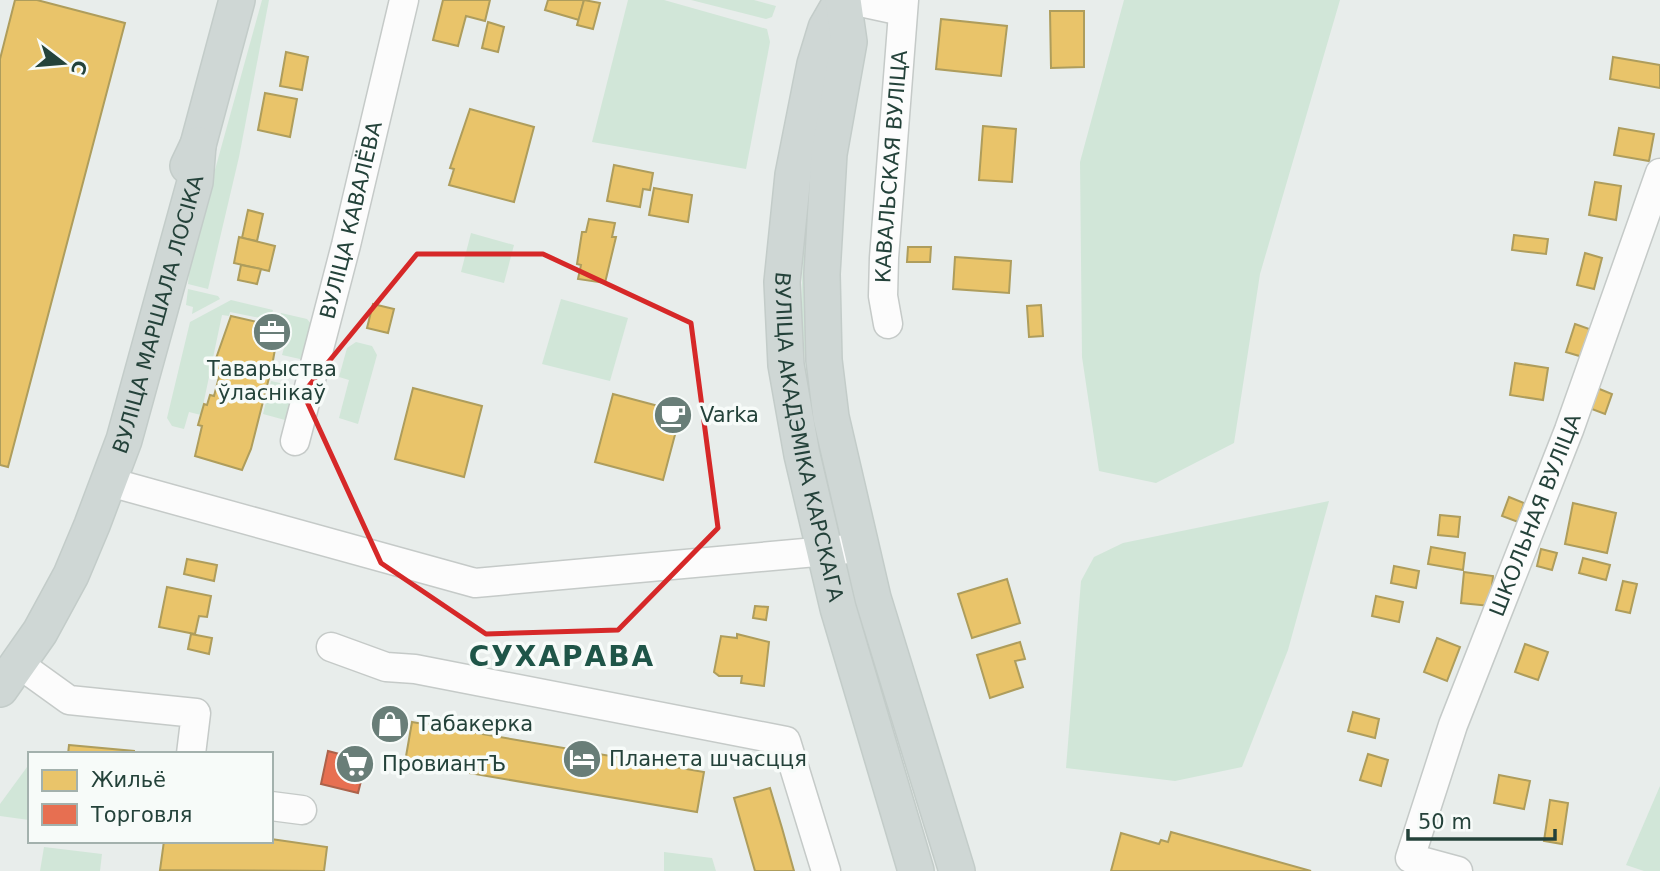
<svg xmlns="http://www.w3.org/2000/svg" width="1660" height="871" font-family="'DejaVu Sans',sans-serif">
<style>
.green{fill:#d1e6d8}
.homes{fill:#e9c46a;stroke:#ae9d5c;stroke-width:2}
.shops{fill:#e76f51;stroke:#ac624a;stroke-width:2}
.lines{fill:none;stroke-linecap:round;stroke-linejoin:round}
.minor-casing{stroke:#c5cac8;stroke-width:31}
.major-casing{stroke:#c3ccc9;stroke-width:38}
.minor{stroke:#fcfcfc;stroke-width:28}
.major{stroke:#cfd7d5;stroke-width:35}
.marked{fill:none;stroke:#d62828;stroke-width:5;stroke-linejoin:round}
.labels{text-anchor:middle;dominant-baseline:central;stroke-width:7;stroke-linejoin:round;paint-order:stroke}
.street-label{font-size:21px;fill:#24423a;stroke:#f7fbf9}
.poi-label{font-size:21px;fill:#24423a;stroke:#f7fbf9;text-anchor:start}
.district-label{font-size:28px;font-weight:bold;letter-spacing:2px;fill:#1f5548;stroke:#f7fbf9}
</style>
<rect width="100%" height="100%" fill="#e8edeb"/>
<g class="green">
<polygon points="262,0 269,0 239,157 208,289 188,284 190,260"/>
<polygon points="628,0 664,0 767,29 770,42 746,169 592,142"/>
<polygon points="691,0 754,0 776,6 772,17 766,19"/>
<polygon points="1124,0 1340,0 1260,274 1234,443 1156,483 1099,471 1082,357 1080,162"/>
<path d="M813,170l7,277 5,25 -4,1c-7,-46 -15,-92 -18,-138 -4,-55 2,-111 10,-165z"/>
<polygon points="471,233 514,245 504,283 461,272"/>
<polygon points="188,289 218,296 220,299 192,314 193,307 186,305"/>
<polygon points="561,299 628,318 610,381 542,364"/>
<polygon points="231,300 273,310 270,320 230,312 229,316 222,315 201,415 189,412 184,429 172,426 167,418 190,322"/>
<polygon points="281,313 307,319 312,325 304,357 300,359 282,355 284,348 278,346 283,326 278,324"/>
<polygon points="356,342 372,346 377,355 358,424 339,418 349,380 339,377 347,348"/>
<polygon points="271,381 293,386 295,390 285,420 263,414"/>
<polygon points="1329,501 1288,650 1242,767 1175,781 1066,768 1081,581 1094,557 1123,543"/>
<polygon points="30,763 29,820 0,816 0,804"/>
<polygon points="1660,786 1660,871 1644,871 1626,865"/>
<polygon points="44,847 102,854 100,871 40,871"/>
<polygon points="664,852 712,858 716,871 664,871"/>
</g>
<g class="homes">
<polygon points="15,0 37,0 125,23 8,467 0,465 0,59"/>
<polygon points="443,0 490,0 485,21 466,16 458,46 433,40"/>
<polygon points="548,0 584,0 579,20 545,10"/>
<polygon points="584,0 600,3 593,29 577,25"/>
<polygon points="1050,11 1084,11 1084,67 1051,68"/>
<polygon points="941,19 1007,26 1001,76 936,69"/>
<polygon points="488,22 504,27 498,52 482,48"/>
<polygon points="286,52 308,57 302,90 280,86"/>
<polygon points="1613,57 1660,65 1660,88 1610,79"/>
<polygon points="265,93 297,99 290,137 258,130"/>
<polygon points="470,109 534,127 514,202 449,185 454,169 450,168"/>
<polygon points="983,126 1016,129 1012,182 979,180"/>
<polygon points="1619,128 1654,134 1649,161 1614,155"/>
<polygon points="614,165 653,173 650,190 643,189 640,207 607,201"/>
<polygon points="1595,182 1621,186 1616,220 1589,215"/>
<polygon points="654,188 692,195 688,222 649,215"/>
<polygon points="248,210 263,214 257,241 242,238"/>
<polygon points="589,219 615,223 612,237 616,237 605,283 578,279 581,265 577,264 582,232 586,232"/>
<polygon points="1514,235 1548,239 1546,254 1512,250"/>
<polygon points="239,237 275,246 269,271 234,263"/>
<polygon points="908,247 931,247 930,262 907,262"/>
<polygon points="1585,253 1602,258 1594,289 1577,285"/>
<polygon points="955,257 1011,261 1009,293 953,289"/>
<polygon points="241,265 261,269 257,284 238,280"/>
<polygon points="373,304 394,309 388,333 367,328"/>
<polygon points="1041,305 1043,336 1029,337 1027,306"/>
<polygon points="231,316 279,327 272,366 251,449 242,470 195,456 202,426 198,425 204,404 207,405 210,395 214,396 219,377 215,376 217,365 214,364"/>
<polygon points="1575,324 1595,331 1586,358 1566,352"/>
<polygon points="1515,363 1548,368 1543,400 1510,395"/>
<polygon points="413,388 482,406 464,477 395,459"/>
<polygon points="1597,388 1612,394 1605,414 1589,408"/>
<polygon points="613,394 681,412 663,480 595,462"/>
<polygon points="1509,497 1524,503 1518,522 1502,516"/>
<polygon points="1573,503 1616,513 1607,553 1565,544"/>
<polygon points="1440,515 1460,517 1458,537 1438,535"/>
<polygon points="1431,547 1465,553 1463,570 1428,564"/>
<polygon points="1541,549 1557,553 1552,570 1537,566"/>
<polygon points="1583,558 1610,565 1606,580 1579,573"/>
<polygon points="187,559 217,565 214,581 184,574"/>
<polygon points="1394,566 1419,571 1416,588 1391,583"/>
<polygon points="1464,572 1493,576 1490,606 1461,603"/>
<polygon points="1007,579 1020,623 972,638 958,594"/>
<polygon points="1623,581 1637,584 1630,613 1616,610"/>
<polygon points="167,587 211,596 207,617 199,616 195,634 159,627"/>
<polygon points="1376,596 1403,602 1399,622 1372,616"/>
<polygon points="755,606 768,607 766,620 753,618"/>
<polygon points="191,634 212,638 209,654 188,649"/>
<polygon points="737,634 769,642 764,686 741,683 742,676 719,676 714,672 721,636 737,638"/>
<polygon points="1437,638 1460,647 1447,681 1424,672"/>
<polygon points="1020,642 1025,659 1015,661 1023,687 990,698 977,655"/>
<polygon points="1525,644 1548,652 1538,680 1515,672"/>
<polygon points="1353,712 1379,719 1375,738 1348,731"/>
<polygon points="412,722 704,772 697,812 405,762"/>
<polygon points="69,745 134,751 134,754 68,754"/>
<polygon points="1368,754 1388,760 1381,786 1360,780"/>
<polygon points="1499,775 1530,781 1524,809 1494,803"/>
<polygon points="770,788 782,828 794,871 755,871 734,798"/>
<polygon points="1550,800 1568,803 1562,844 1544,841"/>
<polygon points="1171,832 1311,871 1111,871 1121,833 1159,844 1161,840 1168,842"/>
<polygon points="271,839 327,847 324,871 160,870 164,841"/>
</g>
<g class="shops">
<polygon points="387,717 396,719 393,730 385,729"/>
<polygon points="328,751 366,761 358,793 321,784"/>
</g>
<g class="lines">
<g class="minor-casing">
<g id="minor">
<polyline points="851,0 902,11"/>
<path id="s1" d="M888,324l-5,-28 1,-38 20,-258"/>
<path id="s2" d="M295,441l51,-196 58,-245"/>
<polyline points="106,481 475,583 860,548"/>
<polyline points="331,647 386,667 415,669 786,741 826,871"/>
<polyline points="19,664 69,700 196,713 191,754"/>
<polyline points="271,806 302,810"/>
<path id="s3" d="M1458,871l-48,-13 43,-133 116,-295 91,-257"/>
</g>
</g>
<g class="major-casing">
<g id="major">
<path id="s4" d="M842,0l-16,28 -11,36 -22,111 -11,107 4,83 16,90 36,153 78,263"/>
<polyline points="843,0 849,42 829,154 822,274 824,360 831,417 873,598 957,871"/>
<polyline points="188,166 198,145 237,0"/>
<path id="s5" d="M0,689l40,-57 31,-57 21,-50 32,-85 71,-258 3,-37"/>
</g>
</g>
<use href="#minor" class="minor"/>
<use href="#major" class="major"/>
</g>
<path class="marked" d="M417,254h126l148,69 27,205 -100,102 -132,4 -105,-71 -78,-170z"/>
<defs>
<g id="office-disc" transform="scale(2.0125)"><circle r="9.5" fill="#697e78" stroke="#f7fbf9"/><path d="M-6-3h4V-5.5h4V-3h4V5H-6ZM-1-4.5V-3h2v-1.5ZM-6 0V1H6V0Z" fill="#fff"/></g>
<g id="cafe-disc" transform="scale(2.0125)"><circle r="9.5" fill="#697e78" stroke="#f7fbf9"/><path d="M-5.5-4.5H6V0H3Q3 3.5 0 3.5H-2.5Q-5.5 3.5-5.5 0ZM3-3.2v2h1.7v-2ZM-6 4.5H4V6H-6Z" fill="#fff"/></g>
<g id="shop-disc" transform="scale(2.0125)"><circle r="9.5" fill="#697e78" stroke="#f7fbf9"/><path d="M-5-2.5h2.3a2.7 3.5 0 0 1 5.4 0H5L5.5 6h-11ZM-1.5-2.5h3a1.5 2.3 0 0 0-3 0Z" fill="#fff"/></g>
<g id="hotel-disc" transform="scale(2.0125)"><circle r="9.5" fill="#697e78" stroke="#f7fbf9"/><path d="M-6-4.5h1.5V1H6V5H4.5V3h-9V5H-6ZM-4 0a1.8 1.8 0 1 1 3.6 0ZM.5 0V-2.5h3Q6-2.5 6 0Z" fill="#fff"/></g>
<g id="supermarket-disc" transform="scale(2.0125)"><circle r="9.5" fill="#697e78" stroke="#f7fbf9"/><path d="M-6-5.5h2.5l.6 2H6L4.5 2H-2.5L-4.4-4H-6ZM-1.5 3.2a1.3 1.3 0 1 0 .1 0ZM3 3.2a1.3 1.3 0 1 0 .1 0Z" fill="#fff"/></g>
</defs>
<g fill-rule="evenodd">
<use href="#office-disc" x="272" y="332"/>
<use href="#cafe-disc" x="673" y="415"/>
<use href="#shop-disc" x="390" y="724"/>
<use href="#hotel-disc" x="582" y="759"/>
<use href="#supermarket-disc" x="355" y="764"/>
</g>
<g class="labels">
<g class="street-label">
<text stroke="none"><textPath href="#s1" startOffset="158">КАВАЛЬСКАЯ ВУЛІЦА</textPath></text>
<text stroke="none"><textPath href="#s2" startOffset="228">ВУЛІЦА КАВАЛЁВА</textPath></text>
<text stroke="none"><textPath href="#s5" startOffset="410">ВУЛІЦА МАРШАЛА ЛОСІКА</textPath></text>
<text stroke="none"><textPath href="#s4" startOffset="448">ВУЛІЦА АКАДЭМІКА КАРСКАГА</textPath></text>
<text stroke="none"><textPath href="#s3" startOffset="415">ШКОЛЬНАЯ ВУЛІЦА</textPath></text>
</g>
<g class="poi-label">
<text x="272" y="369" text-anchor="middle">Таварыства<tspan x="272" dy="24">ўласнікаў</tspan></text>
<text x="700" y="415">Varka</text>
<text x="417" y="724">Табакерка</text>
<text x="609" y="759">Планета шчасцця</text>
<text x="382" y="764">ПровиантЪ</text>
</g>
<g class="district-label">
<text x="562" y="656">СУХАРАВА</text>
</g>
</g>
<rect x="28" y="752" width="245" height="91" fill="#f7fbf9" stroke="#a3b1ad" stroke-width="2"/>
<rect x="42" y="770" width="35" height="21" fill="#e9c46a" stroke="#a3b1ad" stroke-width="2"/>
<text x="91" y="787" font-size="21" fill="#24423a">Жильё</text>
<rect x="42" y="804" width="35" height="21" fill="#e76f51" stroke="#a3b1ad" stroke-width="2"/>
<text x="91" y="822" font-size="21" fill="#24423a">Торговля</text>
<g transform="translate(63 63) rotate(106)" stroke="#f7fbf9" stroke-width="5" paint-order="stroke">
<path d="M0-5L12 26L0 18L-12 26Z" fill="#24423a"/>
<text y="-10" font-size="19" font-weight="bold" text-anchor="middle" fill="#24423a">С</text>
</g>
<path d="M1408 829v10h147v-10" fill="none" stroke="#24423a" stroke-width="3.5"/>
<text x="1418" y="829" font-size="21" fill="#24423a" stroke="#f7fbf9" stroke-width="5" paint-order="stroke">50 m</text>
</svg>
